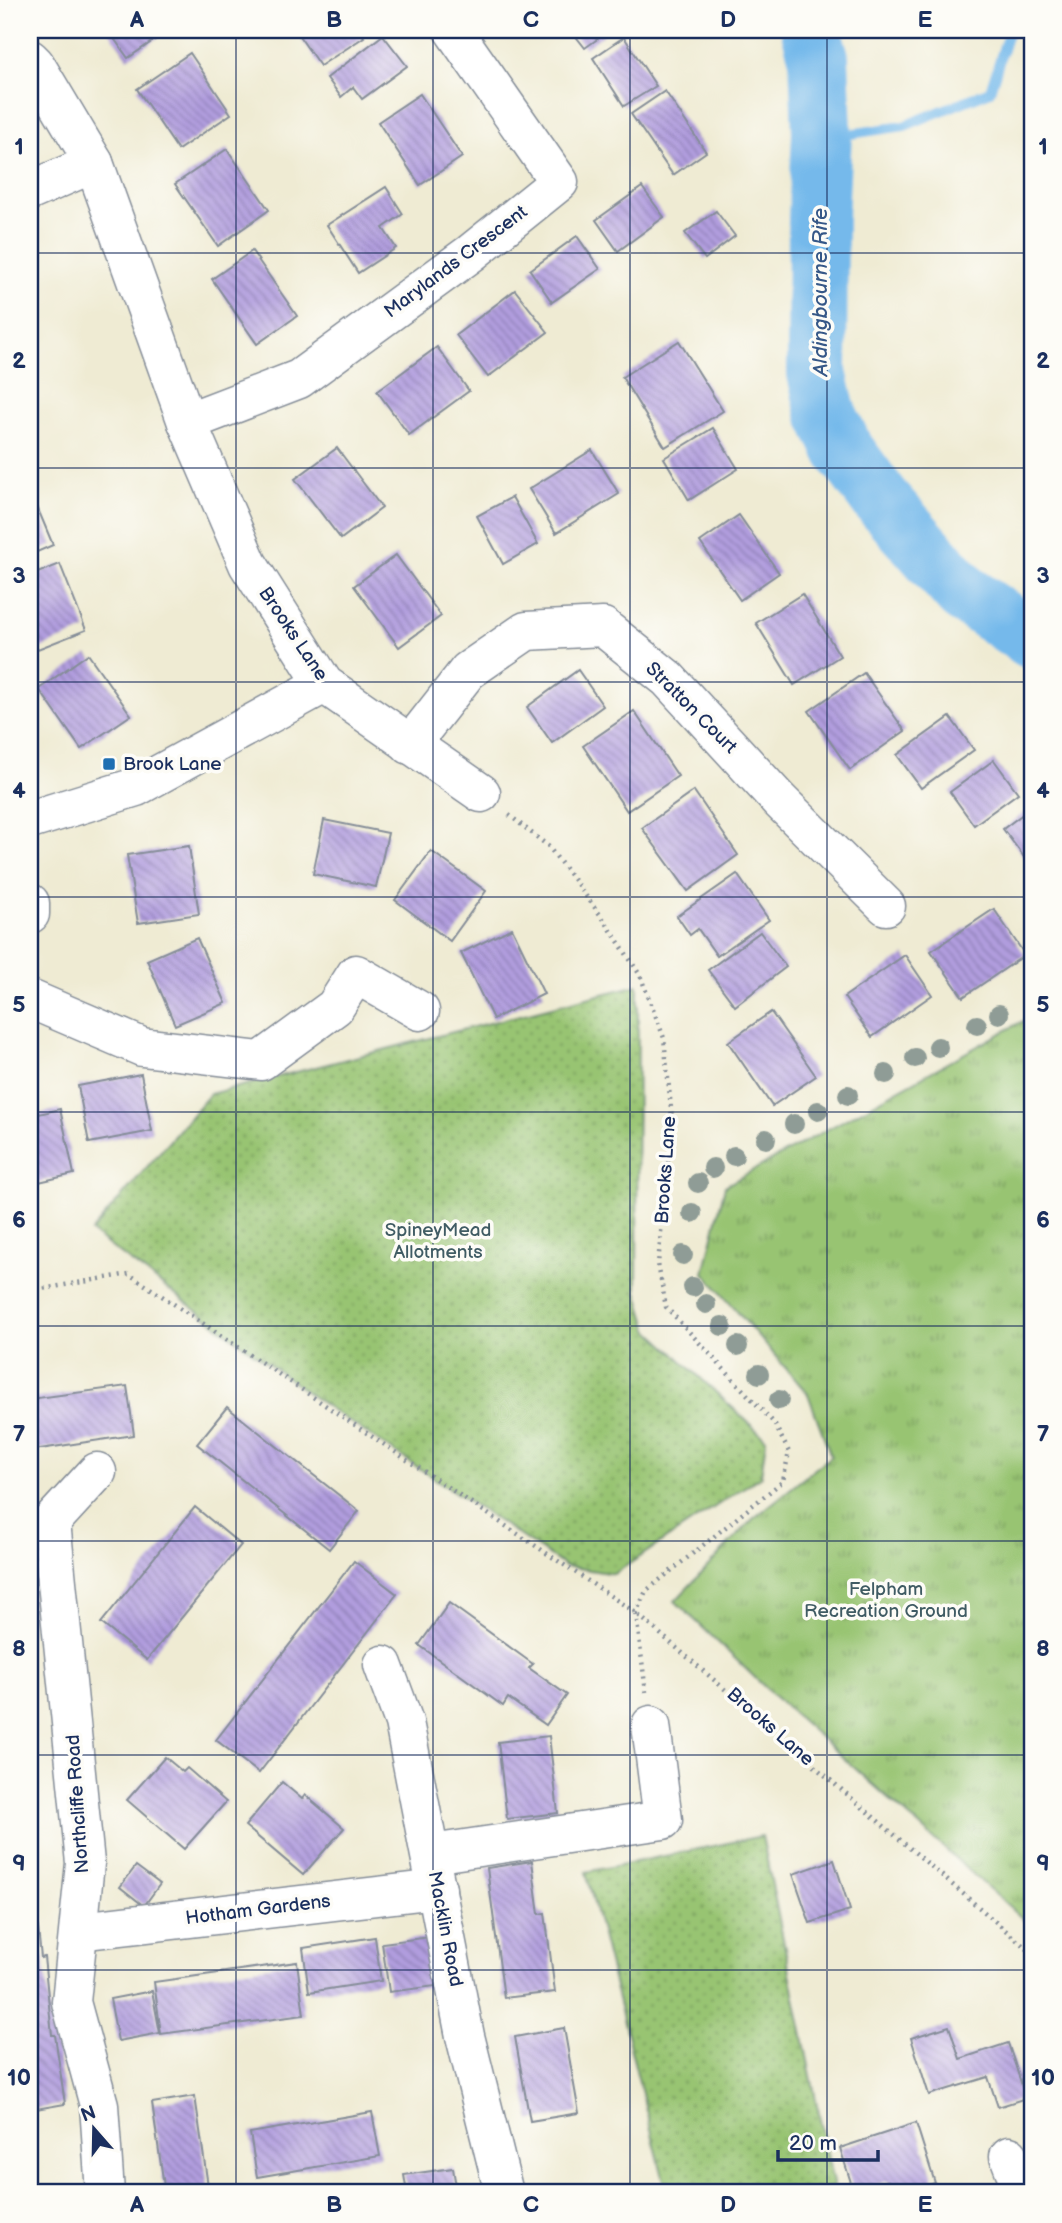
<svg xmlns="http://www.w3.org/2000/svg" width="1062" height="2223" font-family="'Balsamiq Sans',sans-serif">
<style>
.grass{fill:url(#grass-tufts);stroke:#5a7a68;stroke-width:2}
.garden{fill:url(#garden-dots);stroke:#5a7a68;stroke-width:2}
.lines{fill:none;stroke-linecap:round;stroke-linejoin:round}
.stream{stroke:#75b9eb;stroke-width:10}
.river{stroke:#75b9eb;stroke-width:60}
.building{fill:url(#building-back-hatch)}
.minor-casing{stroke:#858d98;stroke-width:41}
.path{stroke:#858d98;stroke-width:4.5;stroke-dasharray:2 5;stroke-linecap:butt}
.minor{stroke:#fff;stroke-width:38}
.tree{fill:#8f9c96}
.grid{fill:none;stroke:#1b2f5e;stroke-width:2;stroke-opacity:0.55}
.poi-dot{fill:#1f6fb2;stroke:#fdfcf7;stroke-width:2.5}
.labels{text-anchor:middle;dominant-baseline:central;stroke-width:7;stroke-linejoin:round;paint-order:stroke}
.street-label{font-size:19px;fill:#1b2f5e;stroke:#fdfcf7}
.poi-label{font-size:19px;fill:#1b2f5e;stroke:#fdfcf7;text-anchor:start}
.park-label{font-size:19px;fill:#405c64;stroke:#fdfcf7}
.water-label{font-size:21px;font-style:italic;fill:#365888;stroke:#fdfcf7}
.neatline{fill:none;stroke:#1b2f5e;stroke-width:2.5}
.grid-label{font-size:23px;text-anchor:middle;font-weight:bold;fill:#1b2f5e}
</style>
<defs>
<pattern id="grass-tufts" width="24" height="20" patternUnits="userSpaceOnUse" patternTransform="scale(1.75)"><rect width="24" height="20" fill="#98c472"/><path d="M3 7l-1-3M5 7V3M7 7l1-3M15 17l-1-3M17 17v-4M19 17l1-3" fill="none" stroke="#7ba061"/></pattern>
<pattern id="garden-dots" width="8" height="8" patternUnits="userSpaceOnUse" patternTransform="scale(1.75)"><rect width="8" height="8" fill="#98c472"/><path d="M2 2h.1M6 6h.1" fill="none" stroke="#7ba061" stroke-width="1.8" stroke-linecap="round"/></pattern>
<pattern id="building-back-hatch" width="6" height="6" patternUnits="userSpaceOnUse" patternTransform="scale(1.75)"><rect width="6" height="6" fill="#b19dde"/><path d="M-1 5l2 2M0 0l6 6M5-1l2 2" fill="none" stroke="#8f80b7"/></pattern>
</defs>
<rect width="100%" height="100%" fill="#fdfcf7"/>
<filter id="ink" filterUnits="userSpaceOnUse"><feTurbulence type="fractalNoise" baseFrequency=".0143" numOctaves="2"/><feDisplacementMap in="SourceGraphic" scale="14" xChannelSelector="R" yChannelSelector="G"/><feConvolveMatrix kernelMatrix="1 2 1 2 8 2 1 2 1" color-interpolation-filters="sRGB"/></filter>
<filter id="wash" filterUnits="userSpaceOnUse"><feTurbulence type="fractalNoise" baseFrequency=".00686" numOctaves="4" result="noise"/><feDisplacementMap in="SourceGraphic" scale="28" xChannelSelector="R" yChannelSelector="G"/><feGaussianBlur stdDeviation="1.57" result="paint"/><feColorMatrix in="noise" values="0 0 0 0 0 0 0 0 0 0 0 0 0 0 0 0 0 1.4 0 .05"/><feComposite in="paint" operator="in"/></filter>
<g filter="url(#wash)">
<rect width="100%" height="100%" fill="#efebd3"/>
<polygon class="grass" points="1032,1016 1032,1927 772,1694 675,1601 753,1519 831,1456 808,1394 704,1273 725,1186"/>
<g class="garden">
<polygon points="638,985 637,1291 649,1330 766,1439 761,1476 614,1574 565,1566 323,1404 91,1232 210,1094"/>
<polygon points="762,1836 835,2193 667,2193 586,1872"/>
</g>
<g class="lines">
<polyline class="stream" points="822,133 850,134 904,126 990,91 1009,30"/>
<polyline class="river" points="811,30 819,58 822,133 818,219 817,373 826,412 844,450 879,498 963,593 1032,639"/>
</g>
<g id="blocks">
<g class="building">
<polygon points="108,30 169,30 128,58"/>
<polygon points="295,30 359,30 364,37 320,66"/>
<polygon points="571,30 610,30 585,48"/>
<polygon points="383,35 407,66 362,99 353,87 341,97 327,78"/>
<polygon points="624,37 656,86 624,106 593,58"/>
<polygon points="190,53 231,114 178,150 137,89"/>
<polygon points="665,91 706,152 673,175 631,114"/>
<polygon points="420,94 462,157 420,185 378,122"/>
<polygon points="227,149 269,210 218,246 175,184"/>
<polygon points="386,187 403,214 383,228 396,248 358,273 327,225"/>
<polygon points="642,187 664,217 618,251 596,220"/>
<polygon points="716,211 735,236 705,259 685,233"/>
<polygon points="577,236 600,269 552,302 530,270"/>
<polygon points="252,251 297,316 257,344 212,279"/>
<polygon points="515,290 548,332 488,377 456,335"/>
<polygon points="679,341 723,411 665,447 622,377"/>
<polygon points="437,347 469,391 409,435 377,391"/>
<polygon points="713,428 738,469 689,500 664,458"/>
<polygon points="337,448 382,508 341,539 295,479"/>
<polygon points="592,450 619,494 556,533 529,489"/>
<polygon points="30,490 53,545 30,555"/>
<polygon points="512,497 538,544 503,564 477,516"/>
<polygon points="739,515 779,573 740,600 700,542"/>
<polygon points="396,555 441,616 399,647 354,586"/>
<polygon points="60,564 86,630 30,652 30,576"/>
<polygon points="802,594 840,656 794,685 756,623"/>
<polygon points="88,654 131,715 81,749 39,689"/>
<polygon points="578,670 603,706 552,743 527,707"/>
<polygon points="864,673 905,731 850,770 809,711"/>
<polygon points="634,711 678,776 627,811 583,746"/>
<polygon points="950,717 974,750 921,788 897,755"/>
<polygon points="994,760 1018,793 974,825 950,792"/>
<polygon points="694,791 738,855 688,891 642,828"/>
<polygon points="1032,807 1032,857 1027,861 1003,829"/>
<polygon points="324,820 388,833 376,887 313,874"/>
<polygon points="189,846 199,914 138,923 127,855"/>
<polygon points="431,851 486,891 450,941 395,900"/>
<polygon points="737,874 769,920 717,956 698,929 690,935 677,916"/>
<polygon points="994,909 1025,955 963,997 931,951"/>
<polygon points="512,928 544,994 493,1019 461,953"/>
<polygon points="760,932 786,967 735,1006 708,970"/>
<polygon points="197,938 226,1003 175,1025 147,960"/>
<polygon points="905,955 932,995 872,1037 844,997"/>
<polygon points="771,1012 816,1076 772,1106 728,1042"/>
<polygon points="141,1074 152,1131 89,1143 78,1086"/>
<polygon points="60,1109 74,1174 30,1184 30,1116"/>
<polygon points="127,1386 134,1435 33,1450 32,1441 30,1441 30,1399"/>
<polygon points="227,1407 359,1511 329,1549 197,1444"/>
<polygon points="195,1507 241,1545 147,1660 101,1623"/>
<polygon points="354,1561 397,1594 259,1773 216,1740"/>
<polygon points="449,1603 533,1664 529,1668 567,1695 546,1725 508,1698 503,1706 419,1645"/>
<polygon points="549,1736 558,1813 507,1819 498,1742"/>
<polygon points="165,1757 183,1772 187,1768 226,1802 184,1849 127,1800"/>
<polygon points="282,1782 302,1799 305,1795 344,1828 303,1875 245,1826"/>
<polygon points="834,1860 850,1910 810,1923 793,1874"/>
<polygon points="532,1861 539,1914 545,1913 555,1992 504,1998 487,1868"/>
<polygon points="136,1866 160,1884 144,1906 120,1887"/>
<polygon points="30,1868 32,1868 41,1958 44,1957 52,2035 55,2035 65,2104 30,2110"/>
<polygon points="375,1937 381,1981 309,1992 303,1948"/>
<polygon points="430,1937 436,1986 389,1992 382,1943"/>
<polygon points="297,1962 304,2015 161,2034 154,1982"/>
<polygon points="152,1991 160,2033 118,2041 110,1999"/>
<polygon points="949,2026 960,2059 1008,2043 1026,2098 998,2107 988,2077 929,2095 911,2038"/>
<polygon points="564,2028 579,2113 530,2121 515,2037"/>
<polygon points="195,2096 209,2193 165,2193 152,2103"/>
<polygon points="372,2112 380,2156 257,2177 250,2133"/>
<polygon points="916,2123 935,2183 902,2193 892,2193 888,2181 854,2192 840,2148"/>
<polygon points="453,2168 457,2193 407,2193 404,2175"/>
</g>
</g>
</g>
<g filter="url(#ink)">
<use href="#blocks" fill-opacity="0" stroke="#858d98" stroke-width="2"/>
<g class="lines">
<g class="minor-casing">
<g id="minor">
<polyline points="30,59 35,64 94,163 187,422 248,564 324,684 481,793"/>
<polyline points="30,191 94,163"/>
<polyline points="187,422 299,379 471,253 559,182 453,30"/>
<polyline points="410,745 468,671 526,631 603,627 668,679 779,800 886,906"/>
<polyline points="30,820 136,787 324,684"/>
<polyline points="30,903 30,914"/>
<polyline points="30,999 142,1047 261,1061 335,1007 356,974 420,1011"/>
<polyline points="97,1472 51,1522 85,1863 71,2002 99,2105 105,2193"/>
<polyline points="383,1665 404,1722 465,2036 504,2193"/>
<polyline points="431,1854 663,1820 651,1725"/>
<polyline points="79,1931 437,1889"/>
<polyline points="1009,2156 1023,2193"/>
</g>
</g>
<g class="path">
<polyline points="509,815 548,846 605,921 640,975 664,1038 672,1118 658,1264 666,1307 774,1423 789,1452 783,1481 646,1591 636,1613"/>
<polyline points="30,1291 129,1274 636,1613 1032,1953"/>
<polyline points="636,1614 646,1692"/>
</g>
<use href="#minor" class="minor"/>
</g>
<g class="tree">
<circle cx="999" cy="1014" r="10"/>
<circle cx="977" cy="1025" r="10"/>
<circle cx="938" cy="1047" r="10"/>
<circle cx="915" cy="1058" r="10"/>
<circle cx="886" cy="1074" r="10"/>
<circle cx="848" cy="1095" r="10"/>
<circle cx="818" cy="1111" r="10"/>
<circle cx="794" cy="1124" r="10"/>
<circle cx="766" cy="1139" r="10"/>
<circle cx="734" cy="1156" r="10"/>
<circle cx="713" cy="1168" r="10"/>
<circle cx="698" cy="1183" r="10"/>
<circle cx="692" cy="1213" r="10"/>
<circle cx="683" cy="1255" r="10"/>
<circle cx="693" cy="1287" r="10"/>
<circle cx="706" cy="1304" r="10"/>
<circle cx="722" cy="1326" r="10"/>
<circle cx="738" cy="1346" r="10"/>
<circle cx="759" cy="1374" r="10"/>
<circle cx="779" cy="1400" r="10"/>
</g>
</g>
<path class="grid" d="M236,30v2163M433,30v2163M630,30v2163M827,30v2163M30,253h1002M30,468h1002M30,682h1002M30,897h1002M30,1112h1002M30,1326h1002M30,1541h1002M30,1755h1002M30,1970h1002"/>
<rect class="poi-dot" x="102" y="757" width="14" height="14" rx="3.5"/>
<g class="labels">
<g class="street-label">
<text transform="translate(456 262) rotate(-37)">Marylands Crescent</text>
<text transform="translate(293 634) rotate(56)">Brooks Lane</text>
<text transform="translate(691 708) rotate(45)">Stratton Court</text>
<text transform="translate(666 1170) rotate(-86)">Brooks Lane</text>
<text transform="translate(770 1727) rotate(41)">Brooks Lane</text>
<text transform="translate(78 1804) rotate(-94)">Northcliffe Road</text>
<text transform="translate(258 1910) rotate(-7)">Hotham Gardens</text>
<text transform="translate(445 1929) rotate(79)">Macklin Road</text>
</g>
<g class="poi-label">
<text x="123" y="764">Brook Lane</text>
</g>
<g class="park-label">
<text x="438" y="1230">SpineyMead<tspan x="438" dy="22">Allotments</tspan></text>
<text x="886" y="1589">Felpham<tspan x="886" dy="22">Recreation Ground</tspan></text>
</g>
<g class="water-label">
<text transform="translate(820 292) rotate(-90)">Aldingbourne Rife</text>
</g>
</g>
<rect width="1062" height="2223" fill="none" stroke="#fdfcf7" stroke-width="77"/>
<g transform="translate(94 2129) rotate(340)" stroke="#fdfcf7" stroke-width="5" paint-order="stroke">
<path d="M0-5L12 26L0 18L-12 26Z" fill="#1b2f5e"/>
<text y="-10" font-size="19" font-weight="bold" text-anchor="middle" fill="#1b2f5e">N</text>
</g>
<path d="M778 2150v10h100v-10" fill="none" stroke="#1b2f5e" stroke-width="3.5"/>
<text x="789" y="2150" font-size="21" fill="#1b2f5e" stroke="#fdfcf7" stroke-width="5" paint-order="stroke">20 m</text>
<rect x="38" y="38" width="986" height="2146" class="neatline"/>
<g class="grid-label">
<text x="137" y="27">A</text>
<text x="334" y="27">B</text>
<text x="531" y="27">C</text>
<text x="728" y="27">D</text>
<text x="925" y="27">E</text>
<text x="19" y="154">1</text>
<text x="1043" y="154">1</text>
<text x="19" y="368">2</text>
<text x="1043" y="368">2</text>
<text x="19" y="583">3</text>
<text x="1043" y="583">3</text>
<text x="19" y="798">4</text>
<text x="1043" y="798">4</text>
<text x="19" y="1012">5</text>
<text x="1043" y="1012">5</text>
<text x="19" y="1227">6</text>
<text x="1043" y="1227">6</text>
<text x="19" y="1441">7</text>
<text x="1043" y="1441">7</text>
<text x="19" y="1656">8</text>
<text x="1043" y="1656">8</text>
<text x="19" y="1871">9</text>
<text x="1043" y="1871">9</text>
<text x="19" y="2085">10</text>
<text x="1043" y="2085">10</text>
<text x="137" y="2212">A</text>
<text x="334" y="2212">B</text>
<text x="531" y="2212">C</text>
<text x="728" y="2212">D</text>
<text x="925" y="2212">E</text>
</g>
</svg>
